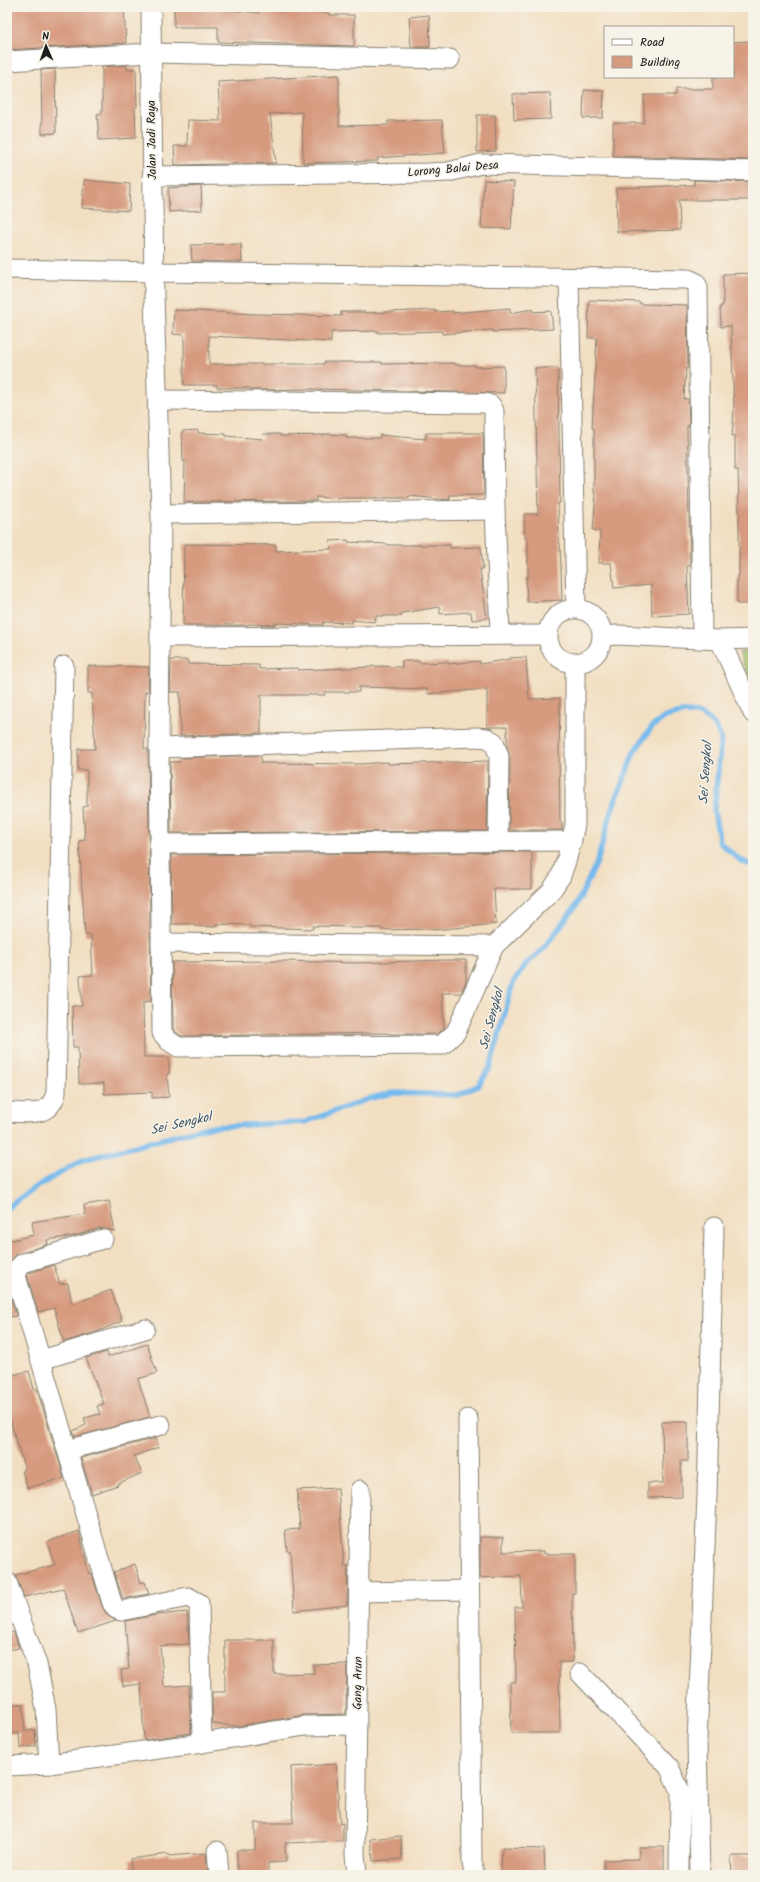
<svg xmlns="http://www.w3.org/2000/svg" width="760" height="1882" font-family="Kalam,sans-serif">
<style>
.green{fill:#a2c26a;stroke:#5f6f43}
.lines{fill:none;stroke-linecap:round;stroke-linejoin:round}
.stream{stroke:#77baed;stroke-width:5.5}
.building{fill:#d69a7e}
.minor-casing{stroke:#877e6f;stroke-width:21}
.minor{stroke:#fff;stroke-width:19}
.labels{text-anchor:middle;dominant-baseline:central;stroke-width:3;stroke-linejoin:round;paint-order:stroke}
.street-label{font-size:12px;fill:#1c1c1c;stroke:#f7f3e8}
.water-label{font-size:13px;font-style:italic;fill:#3c5365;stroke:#f7f3e8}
</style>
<rect width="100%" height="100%" fill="#f7f3e8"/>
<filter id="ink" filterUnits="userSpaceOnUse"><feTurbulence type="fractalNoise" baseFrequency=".025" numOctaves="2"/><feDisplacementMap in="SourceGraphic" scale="8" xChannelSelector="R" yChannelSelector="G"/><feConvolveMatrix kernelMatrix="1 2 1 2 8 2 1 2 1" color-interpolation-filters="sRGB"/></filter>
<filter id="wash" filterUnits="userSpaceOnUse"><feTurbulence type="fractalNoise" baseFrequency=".012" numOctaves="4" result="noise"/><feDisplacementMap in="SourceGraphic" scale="16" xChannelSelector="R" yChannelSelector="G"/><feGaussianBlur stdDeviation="0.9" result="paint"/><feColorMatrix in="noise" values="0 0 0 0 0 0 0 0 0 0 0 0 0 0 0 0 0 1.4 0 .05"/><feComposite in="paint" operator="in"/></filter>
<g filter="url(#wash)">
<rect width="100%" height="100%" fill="#f2dfc2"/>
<polygon class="green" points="739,652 753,652 753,689"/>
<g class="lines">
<polyline class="stream" points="7,1208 34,1188 83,1160 208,1127 305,1122 371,1098 393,1093 458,1095 478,1086 490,1068 513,983 526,964 542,950 576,906 597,862 612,810 634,752 652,727 665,717 685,712 697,713 707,718 716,727 721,738 714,811 720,843 740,860 753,866"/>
</g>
<g id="blocks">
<g class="building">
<polygon points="7,7 124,7 126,43 7,50"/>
<polygon points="174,7 227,7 227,10 259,13 258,8 277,7 277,11 329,13 329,15 354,15 354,46 218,42 218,27 174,27"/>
<polygon points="429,15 430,47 411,47 409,17"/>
<polygon points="750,41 753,77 753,160 613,156 613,123 644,123 644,95 676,95 676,89 713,89 713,77 733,77 733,42"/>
<polygon points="127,65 127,69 136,69 137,107 135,107 136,138 99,140 97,114 102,114 102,67"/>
<polygon points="55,69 56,133 42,134 41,70"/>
<polygon points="339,75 339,126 388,125 388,121 442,120 445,153 377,158 378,161 303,163 302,112 270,114 276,163 175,165 174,146 187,146 188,120 220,121 218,82"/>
<polygon points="584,90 604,91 603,118 583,118"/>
<polygon points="550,93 551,119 514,120 513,94"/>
<polygon points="477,115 495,115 496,151 477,152"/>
<polygon points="84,180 130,184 129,211 82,208"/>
<polygon points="484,180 514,182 511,229 481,228"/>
<polygon points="694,180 752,182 752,200 679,200 680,230 617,232 616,188 694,185"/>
<polygon points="201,186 202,210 169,212 168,188"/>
<polygon points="241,244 242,262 192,261 191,245"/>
<polygon points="753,273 753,604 737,604 737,576 739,576 739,512 738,470 735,470 735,436 732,436 734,410 731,326 721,327 720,306 723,306 723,274"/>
<polygon points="589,300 640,302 640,304 687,305 688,368 686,368 684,399 688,399 689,426 687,426 690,566 687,566 689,614 652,616 651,585 614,588 611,563 599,563 600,531 593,530 596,493 594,493 594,428 592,428 597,338 588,338"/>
<polygon points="510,308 510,313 533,309 533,312 551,311 553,329 493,332 492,330 442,334 442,331 378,333 378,331 331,332 331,342 209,336 209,364 324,364 324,362 382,362 382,364 455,363 455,365 475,365 475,367 504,366 504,393 309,389 250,390 250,388 217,388 217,385 184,385 184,335 173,334 174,310 256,314 341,316 341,312 365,312 365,313 435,310 435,312 453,311 453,313"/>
<polygon points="535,368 558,368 560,503 558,503 559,543 560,543 562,600 527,602 526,578 528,578 528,538 525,538 524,514 538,514"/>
<polygon points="198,430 198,433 226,434 226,436 262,439 263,434 280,434 280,436 324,435 324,434 346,435 346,438 380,438 380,435 389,436 426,439 426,433 483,433 484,495 450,495 449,500 409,496 409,498 340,498 340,499 316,497 316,501 184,502 185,461 183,461 182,431"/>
<polygon points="348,540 348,542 388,544 388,545 450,545 450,548 481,547 483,569 480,569 487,618 472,620 471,612 440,614 440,607 402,613 402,616 376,616 375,622 352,620 352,623 323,622 323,625 275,623 275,625 248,624 248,625 183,625 184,544 276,545 276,551 331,549 330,541"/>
<polygon points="526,657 529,699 560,698 559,751 560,822 562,822 562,830 509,830 510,756 507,746 507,727 487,727 487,689 428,694 427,689 359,687 359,692 325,692 325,695 261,695 261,733 180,736 180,692 170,692 171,660 188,660 188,664 259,665 259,669 298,668 298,670 372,667 372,666 402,667 402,661 419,661 419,663 448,662 448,664 480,661 480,664 510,659 509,658"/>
<polygon points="88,666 149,667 148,692 145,691 144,749 148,749 151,1001 143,1002 144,1057 169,1057 169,1074 167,1074 169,1097 152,1098 152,1092 104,1094 104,1083 79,1084 78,1047 73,1047 72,1006 82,1006 80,976 93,975 91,935 85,935 79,841 85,840 83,807 87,806 87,770 78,770 78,749 95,749 92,693 88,693"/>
<polygon points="261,755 261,763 359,764 388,762 388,764 488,761 487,831 171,833 170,762 180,762 180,758"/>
<polygon points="532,852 532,889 494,889 496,924 433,930 432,929 382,930 381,928 351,928 351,927 313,926 313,929 250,927 250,925 216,924 216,927 194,926 195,924 172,924 171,855"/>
<polygon points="444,960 466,960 466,981 461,993 442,993 444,1028 438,1034 389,1034 388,1033 181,1036 173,1029 172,962 287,961 355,963"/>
<polygon points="109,1201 115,1231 100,1228 74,1236 47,1240 48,1244 16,1255 7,1265 7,1241 34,1235 32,1222 85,1214 84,1205"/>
<polygon points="54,1265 60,1284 68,1283 72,1304 111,1290 122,1321 99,1331 64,1342 54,1308 38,1312 27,1275 29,1273"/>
<polygon points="7,1284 16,1316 7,1318"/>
<polygon points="147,1344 157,1373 138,1379 150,1417 75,1437 73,1431 86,1425 84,1418 100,1414 97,1406 104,1404 86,1358 107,1352 108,1357"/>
<polygon points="29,1371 34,1389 37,1389 64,1478 27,1488 22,1470 25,1470 7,1409 7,1376"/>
<polygon points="662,1422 688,1422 688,1461 681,1461 682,1497 648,1498 648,1483 663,1483"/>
<polygon points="156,1438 159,1447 134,1456 142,1473 117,1484 118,1485 92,1494 81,1458"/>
<polygon points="338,1488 344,1566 348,1566 347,1605 294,1611 290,1550 287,1551 285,1530 300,1529 297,1490"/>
<polygon points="79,1531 89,1574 92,1574 102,1606 107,1615 116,1621 78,1633 63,1588 24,1597 15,1575 55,1565 47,1542"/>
<polygon points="480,1537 503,1537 503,1552 544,1551 544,1554 575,1554 575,1593 572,1593 573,1662 559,1662 560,1733 511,1733 510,1682 516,1682 515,1607 522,1607 521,1576 480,1578"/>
<polygon points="135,1564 141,1583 145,1582 149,1594 123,1599 114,1572"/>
<polygon points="187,1612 189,1644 160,1646 164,1687 189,1685 191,1733 144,1740 141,1684 123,1686 121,1670 129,1669 125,1621 156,1615"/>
<polygon points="14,1632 19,1648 7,1650 7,1634"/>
<polygon points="225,1640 274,1640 274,1674 314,1673 313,1665 347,1664 346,1714 303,1715 239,1726 213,1724 212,1692 225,1692"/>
<polygon points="7,1704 23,1704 25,1731 35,1730 36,1746 20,1748 19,1733 7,1734"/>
<polygon points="336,1764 340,1824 343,1823 343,1841 285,1843 286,1862 268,1863 268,1875 237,1875 237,1850 255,1850 255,1823 293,1823 291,1767"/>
<polygon points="401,1836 402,1859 373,1861 371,1839"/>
<polygon points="639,1847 664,1847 664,1875 604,1875 604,1860 639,1859"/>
<polygon points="502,1848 544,1849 545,1873 501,1873"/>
<polygon points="206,1853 208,1875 153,1875 153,1872 132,1875 130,1859 168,1854 169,1856"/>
<polygon points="731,1856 752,1856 752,1875 732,1875"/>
</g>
</g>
</g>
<g filter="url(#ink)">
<use href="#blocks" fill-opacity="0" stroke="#877e6f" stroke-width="1"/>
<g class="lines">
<g class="minor-casing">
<g id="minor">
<polyline points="151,7 154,296 161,514 159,748 162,1033 169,1041 178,1047 442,1045 456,1032 494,946 551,891 561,876 567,858 575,825 575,663"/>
<polyline points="7,61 151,53 450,59"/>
<polyline points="152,176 428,173 448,172 481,164 753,171"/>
<polyline points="7,269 154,272 688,279 695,282 698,287 702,638"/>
<polyline points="569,278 576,608"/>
<polyline points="158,400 485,403 491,405 494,411 495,510 500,634"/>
<polyline points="161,514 495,510"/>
<circle cx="575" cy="636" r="27"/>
<polyline points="603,636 618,635 720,640"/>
<polyline points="160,637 547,635"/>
<polyline points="753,639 720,640 753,713"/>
<polyline points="159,748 476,737 487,738 494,742 499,756 498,841"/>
<polyline points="159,844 572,841"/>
<polyline points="161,943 494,946"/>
<path d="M7,1112c21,0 42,7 49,-19l8,-427"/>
<polyline points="103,1239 23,1263 17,1269 16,1276 112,1603 116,1609 121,1611 188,1597 199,1603 202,1743 305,1726 357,1725"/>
<polyline points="41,1360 145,1329"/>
<polyline points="468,1419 472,1862 474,1875"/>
<polyline points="67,1450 161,1425"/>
<polyline points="7,1582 37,1664 46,1709 49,1764"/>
<polyline points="359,1592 469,1590"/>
<polyline points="580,1673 669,1767 680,1791 679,1875"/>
<polyline points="7,1766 49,1764 202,1743"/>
<polyline points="217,1851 219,1875"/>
<polyline points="357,1875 355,1855 360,1490"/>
<polyline points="700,1875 697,1742 707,1496 714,1227"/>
</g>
</g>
<use href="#minor" class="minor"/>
</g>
</g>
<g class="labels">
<g class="street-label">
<text transform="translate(152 140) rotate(-91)">Jalan Jadi Raya</text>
<text transform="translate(453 169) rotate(-5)">Lorong Balai Desa</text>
<text transform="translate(358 1683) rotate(-89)">Gang Arun</text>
</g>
<g class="water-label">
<text transform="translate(706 773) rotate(-86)">Sei Sengkol</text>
<text transform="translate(492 1019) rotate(-75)">Sei Sengkol</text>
<text transform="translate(181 1124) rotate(-13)">Sei Sengkol</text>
</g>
</g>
<rect width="760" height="1882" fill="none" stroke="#f7f3e8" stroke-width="24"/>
<rect x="604" y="26" width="130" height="52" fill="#f7f3e8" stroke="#9f9d96"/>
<rect x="612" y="39" width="20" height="6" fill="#ffffff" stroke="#9f9d96"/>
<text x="640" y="46" font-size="12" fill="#1c1c1c">Road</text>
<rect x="612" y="56" width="20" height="12" fill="#d69a7e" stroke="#9f9d96"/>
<text x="640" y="66" font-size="12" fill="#1c1c1c">Building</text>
<g transform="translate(46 46) rotate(358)" stroke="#f7f3e8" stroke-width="3" paint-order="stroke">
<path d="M0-3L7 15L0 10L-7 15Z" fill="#1c1c1c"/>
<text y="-6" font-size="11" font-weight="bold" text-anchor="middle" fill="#1c1c1c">N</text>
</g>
</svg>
